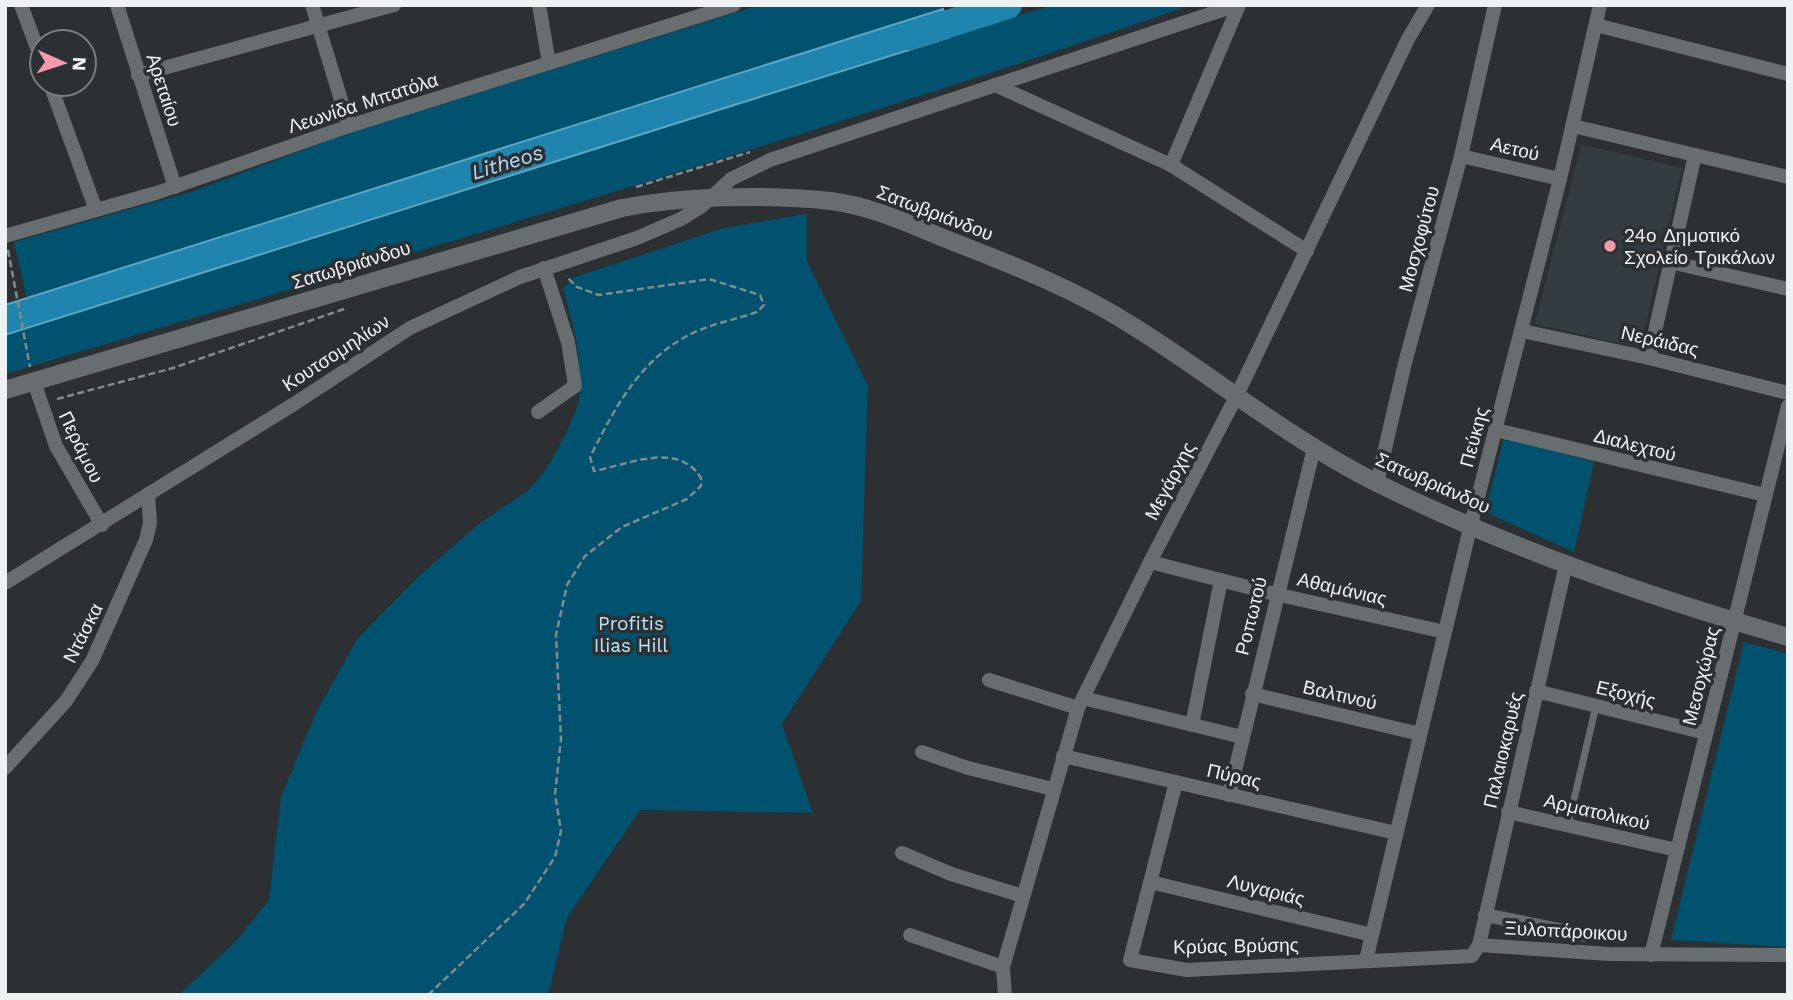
<svg xmlns="http://www.w3.org/2000/svg" width="1793" height="1000" font-family="'Work Sans',sans-serif">
<style>
.built{fill:#323c41}
.green{fill:#00526f}
.water{fill:#1f85ae;stroke:#5da6c3;stroke-width:2}
.lines{fill:none;stroke-linecap:round;stroke-linejoin:round}
.river{stroke:#1f85ae;stroke-width:28}
.path{stroke:#85898b;stroke-width:2.5;stroke-dasharray:7 3.5;stroke-linecap:butt}
.service{stroke:#686d6f;stroke-width:7}
.minor{stroke:#686d6f;stroke-width:14}
.tertiary{stroke:#686d6f;stroke-width:18}
.poi-dot{fill:#f29aac;stroke:#2c3032;stroke-width:2.5}
.labels{text-anchor:middle;dominant-baseline:central;stroke-width:7;stroke-linejoin:round;paint-order:stroke}
.street-label{font-size:19px;fill:#eff2f3;stroke:#2c3032}
.poi-label{font-size:19px;fill:#eff2f3;stroke:#2c3032;text-anchor:start}
.park-label{font-size:19px;fill:#b9e5fc;stroke:#2c3032}
.water-label{font-size:21px;font-style:italic;fill:#b2ddf4;stroke:#2c3032}
</style>
<rect width="100%" height="100%" fill="#2c3032"/>
<polygon class="built" points="1581,144 1682,168 1640,348 1535,324"/>
<g class="green">
<polygon points="760,5 942,5 943,9 27,299 14,242 194,191 343,135"/>
<path d="M1052,5h139c-391,136 -789,251 -1186,369v-39z"/>
<polygon points="807,214 807,261 868,386 861,601 782,724 813,813 640,810 567,918 548,995 179,995 238,939 269,900 281,797 315,715 357,639 419,576 480,523 529,490 546,469 565,436 578,405 581,384 576,338 563,288 575,277 724,228"/>
<polygon points="1504,438 1594,462 1574,552 1485,512"/>
<polygon points="1744,642 1788,654 1788,947 1671,940"/>
</g>
<polygon class="water" points="943,9 950,37 5,335 5,305"/>
<g class="lines">
<polyline class="river" points="910,36 1008,5"/>
<g class="path">
<polyline points="636,187 750,152"/>
<polyline points="8,250 30,367"/>
<polyline points="57,399 173,368 347,308"/>
<path d="M428,995l96,-91 31,-47 6,-26 -6,-37 6,-55 -5,-104 11,-50 18,-29 37,-29 65,-28 14,-13v-8c-23,-37 -71,-14 -107,-7l-4,-14c24,-47 47,-93 95,-120 21,-12 49,-17 72,-25l7,-7 -4,-10 -51,-16 -110,16 -22,-8 -11,-11"/>
</g>
<polyline class="service" points="1568,825 1596,706"/>
<g class="minor">
<polyline points="21,5 42,61"/>
<polyline points="117,5 175,187"/>
<polyline points="312,5 349,126"/>
<polyline points="539,5 549,63"/>
<polyline points="1596,25 1788,74"/>
<polyline points="138,75 394,5"/>
<polyline points="50,84 96,210"/>
<polyline points="995,85 1171,165 1307,251"/>
<polyline points="1573,126 1788,177"/>
<polyline points="1461,156 1560,179"/>
<polyline points="1171,165 1239,5"/>
<polyline points="5,236 156,193 349,126 734,5"/>
<polyline points="1670,262 1788,289"/>
<polyline points="1522,331 1649,358 1788,393"/>
<polyline points="1649,358 1695,155"/>
<polyline points="34,382 56,446 102,525"/>
<polyline points="538,412 575,386 568,342 544,268"/>
<polyline points="1496,430 1765,495"/>
<polyline points="1377,483 1405,363 1461,156 1495,5"/>
<polyline points="1150,562 1275,594 1445,632"/>
<polyline points="5,583 294,404 410,328 520,277 637,238 681,219 702,206 731,179 770,160 1237,5"/>
<polyline points="989,680 1078,708"/>
<polyline points="1536,691 1706,733"/>
<polyline points="1252,694 1420,734"/>
<polyline points="1083,698 1242,737"/>
<polyline points="1192,725 1221,580"/>
<polyline points="922,752 968,768 1053,789"/>
<polyline points="1063,756 1396,833"/>
<polyline points="5,768 66,701 92,661 146,540 150,523 148,494"/>
<polyline points="1176,782 1130,960 1187,970 1472,956 1479,945 1566,564"/>
<polyline points="1229,795 1314,448"/>
<polyline points="1508,812 1677,850"/>
<polyline points="902,853 951,874 1023,896"/>
<polyline points="1150,882 1372,935"/>
<polyline points="1485,915 1585,935"/>
<polyline points="910,935 1003,967"/>
<polyline points="1479,945 1609,954 1788,955"/>
<polyline points="1651,955 1788,406"/>
<polyline points="1366,960 1471,524 1560,179 1600,5"/>
<polyline points="1005,995 1003,967 1078,708 1150,562 1236,397 1408,39 1428,5"/>
</g>
<path class="tertiary" d="M5,390l617,-182c62,-12 145,-14 209,-7 40,5 78,23 115,38 64,25 132,51 190,89 81,51 155,112 241,155 131,65 270,113 411,154"/>
</g>
<circle class="poi-dot" cx="1610" cy="246" r="7"/>
<g class="labels">
<g class="street-label">
<text transform="translate(164 90) rotate(72)">Αρεταίου</text>
<text transform="translate(363 103) rotate(-18)">Λεωνίδα Μπατόλα</text>
<text transform="translate(1515 149) rotate(13)">Αετού</text>
<text transform="translate(935 213) rotate(21)">Σατωβριάνδου</text>
<text transform="translate(1419 239) rotate(-75)">Μοσχοφύτου</text>
<text transform="translate(351 265) rotate(-17)">Σατωβριάνδου</text>
<text transform="translate(1660 341) rotate(13)">Νεράιδας</text>
<text transform="translate(336 353) rotate(-33)">Κουτσομηλίων</text>
<text transform="translate(1474 437) rotate(-75)">Πεύκης</text>
<text transform="translate(1635 445) rotate(14)">Διαλεχτού</text>
<text transform="translate(81 447) rotate(64)">Περάμου</text>
<text transform="translate(1170 481) rotate(-62)">Μεγάρχης</text>
<text transform="translate(1433 483) rotate(24)">Σατωβριάνδου</text>
<text transform="translate(1342 589) rotate(13)">Αθαμάνιας</text>
<text transform="translate(1251 616) rotate(-76)">Ροπωτού</text>
<text transform="translate(83 633) rotate(-63)">Ντάσκα</text>
<text transform="translate(1701 676) rotate(-76)">Μεσοχώρας</text>
<text transform="translate(1626 694) rotate(14)">Εξοχής</text>
<text transform="translate(1340 695) rotate(13)">Βαλτινού</text>
<text transform="translate(1503 750) rotate(-77)">Παλαιοκαρυές</text>
<text transform="translate(1234 776) rotate(13)">Πύρας</text>
<text transform="translate(1597 812) rotate(13)">Αρματολικού</text>
<text transform="translate(1266 890) rotate(14)">Λυγαριάς</text>
<text transform="translate(1566 931) rotate(3)">Ξυλοπάροικου</text>
<text transform="translate(1236 946) rotate(-1)">Κρύας Βρύσης</text>
</g>
<g class="poi-label">
<text x="1624" y="235">24ο Δημοτικό<tspan x="1624" dy="22">Σχολείο Τρικάλων</tspan></text>
</g>
<g class="park-label">
<text x="631" y="623">Profitis<tspan x="631" dy="22">Ilias Hill</tspan></text>
</g>
<g class="water-label">
<text transform="translate(507 162) rotate(-17)">Litheos</text>
</g>
</g>
<rect width="1793" height="1000" fill="none" stroke="#eff2f3" stroke-width="14"/>
<g transform="translate(63 63) rotate(93)"><circle r="33" fill="#2c3032" stroke="#7a7e7f" stroke-width="2"/>
<path d="M0-5L12 26L0 18L-12 26Z" fill="#f29aac"/>
<text y="-10" font-size="19" font-weight="bold" text-anchor="middle" fill="#eff2f3">N</text>
</g>
</svg>
